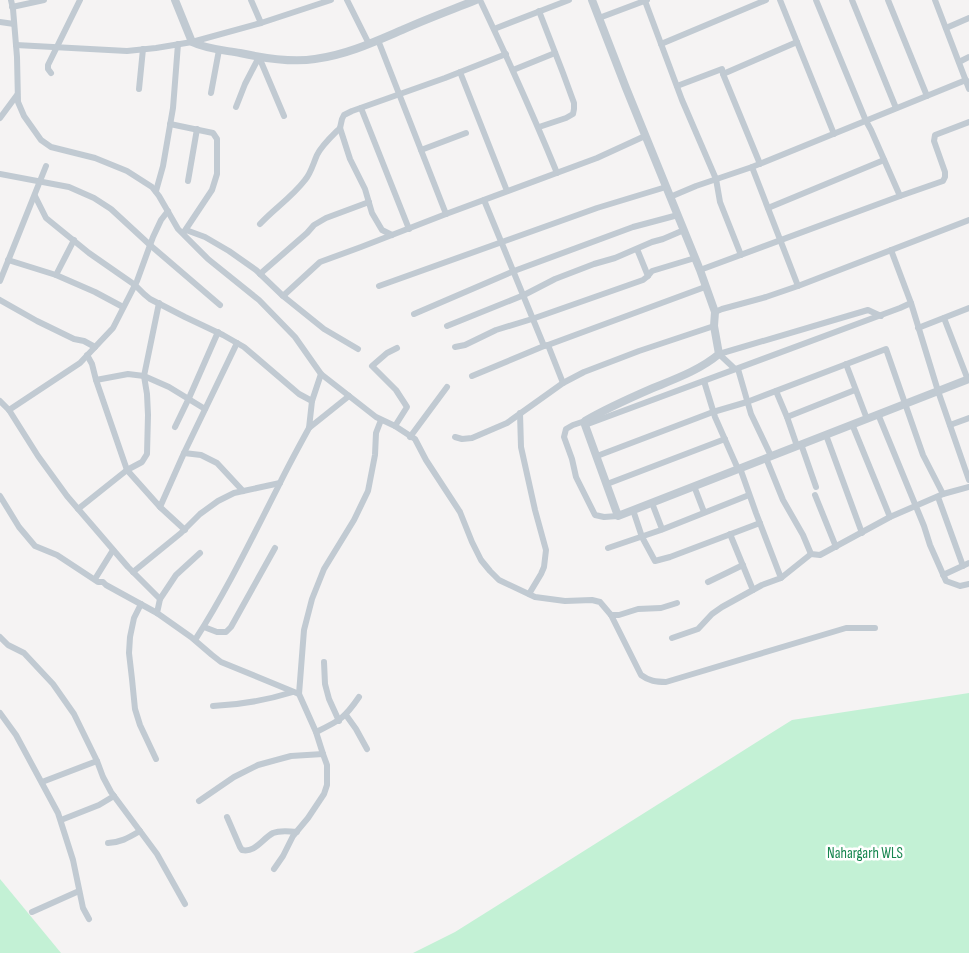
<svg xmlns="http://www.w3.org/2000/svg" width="969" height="953" font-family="'Sofia Sans Condensed',sans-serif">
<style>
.green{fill:#c3f1d5}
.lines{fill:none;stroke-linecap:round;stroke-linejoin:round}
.minor{stroke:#c1cad2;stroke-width:6}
.tertiary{stroke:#c1cad2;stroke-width:8}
.labels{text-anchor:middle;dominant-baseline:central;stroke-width:5;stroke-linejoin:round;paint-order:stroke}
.park-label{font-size:15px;fill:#17864f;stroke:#fff}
</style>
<rect width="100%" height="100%" fill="#f5f3f3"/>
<g class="green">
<polygon points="969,693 969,953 413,953 455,932 792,720"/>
<polygon points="0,879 61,953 0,953"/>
</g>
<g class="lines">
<g class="minor">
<polyline points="11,0 13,9 17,57 18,102 24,116 41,140 51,147 95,158 127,171 152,187 159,196 178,229 208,259 259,300 295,337 321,374 376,417 395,426 415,439 426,460 460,512 472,542 481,560 490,571 499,580 535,597 565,601 592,600 600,602 611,615 619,615 638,609 661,608 677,603"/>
<polyline points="251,0 261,23"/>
<polyline points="347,0 369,44"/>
<path d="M480,0c27,57 53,114 77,173"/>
<polyline points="780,0 834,134"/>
<polyline points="852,0 896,108"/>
<polyline points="888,0 927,96"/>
<polyline points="935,0 969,89"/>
<polyline points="645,1 682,100 716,179 720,202 741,255"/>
<polyline points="12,7 44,0"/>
<polyline points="599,18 647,0"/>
<polyline points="0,22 14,24"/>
<polyline points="946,28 969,18"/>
<polyline points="494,29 569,0"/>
<polyline points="378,40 446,214"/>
<polyline points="661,44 766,0"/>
<polyline points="16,45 127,51 156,48 192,42 261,23 331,0"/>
<polyline points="959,62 969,57"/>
<polyline points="513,70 555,53"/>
<polyline points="460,72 507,191"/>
<polyline points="51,73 48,69 48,65 80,0"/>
<polyline points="677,86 722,69 723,74"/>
<polyline points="139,89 143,49"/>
<polyline points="211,93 219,50"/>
<polyline points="236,107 245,84 259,57 284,116"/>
<polyline points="361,108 409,229"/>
<polyline points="0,118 17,95"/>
<polyline points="170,124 213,133 217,139 217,174 212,190 184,232"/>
<polyline points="539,127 566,118 573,114 574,109 574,103 563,73 539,11"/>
<polyline points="421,150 466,133"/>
<polyline points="760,164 723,74 797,42"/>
<polyline points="0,174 69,187 94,198 111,209 150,245 220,305"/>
<polyline points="188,181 197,129"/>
<polyline points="156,191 163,166 173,108 178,44"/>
<polyline points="35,196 46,218 89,253 135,285 144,294 150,299 185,317 223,335 244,347 299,394 312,401"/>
<polyline points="900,196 943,181 945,177 945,172 934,141 935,135 969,122"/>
<polyline points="670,197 696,186 752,167"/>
<polyline points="484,200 544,346 548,345 705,287"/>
<polyline points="768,208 884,160"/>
<path d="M260,224c14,-15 32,-27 45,-44 6,-7 8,-16 12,-25 5,-10 15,-19 23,-27"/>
<polyline points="186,230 205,237 229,251 256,270 283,296 324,329 358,349"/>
<polyline points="392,235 382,230 372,213 365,189 350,159 340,128 342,119 344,115 352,111 445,78 506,54"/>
<polyline points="891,250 911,303"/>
<polyline points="8,260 56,275 74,240"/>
<polyline points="700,270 900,196 871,130 866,121 816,0"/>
<polyline points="260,274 307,233 314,225 326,218 369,202"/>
<polyline points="56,275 95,292 123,307"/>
<polyline points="648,276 652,271 695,258"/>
<polyline points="0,281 46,166"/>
<polyline points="379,286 597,208 666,187"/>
<polyline points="798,286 752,167 966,80"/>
<polyline points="283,296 320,262 361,247 446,214 597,158 645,136"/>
<polyline points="0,300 37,321 74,339 84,341 95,347"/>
<polyline points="159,303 144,376 169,387 205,409"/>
<polyline points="715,312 722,309 766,297 798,286 969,220"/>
<polyline points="414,314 514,271 633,227 678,215"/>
<polyline points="944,318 968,380"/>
<polyline points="447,326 524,295 555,279 594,264 615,258 652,242 663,239 684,230"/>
<polyline points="918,328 969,308"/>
<polyline points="548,345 563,383"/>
<polyline points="455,347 465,345 496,330 532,319 643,280 648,276 637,249"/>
<polyline points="719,354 868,310 881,316"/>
<polyline points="719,354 735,369"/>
<polyline points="87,355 92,364 96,380 127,470 160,507"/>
<polyline points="846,364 867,419"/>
<polyline points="738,369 751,414 771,456"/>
<polyline points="321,374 312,401 309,428 349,396"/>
<polyline points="472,376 544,346"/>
<polyline points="704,381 715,417 738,469"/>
<polyline points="776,391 787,417 797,446"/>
<polyline points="0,401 9,410 38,456 67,496 128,567 160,599 157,613 191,637 212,655 221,662 299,694"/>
<polyline points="9,410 80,363 113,328 137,281 153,237 161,220 168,211"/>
<polyline points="520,413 521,447 535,510 546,550 544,567 541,574 529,594"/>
<polyline points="878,414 924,526 930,545 946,581 960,586 969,584"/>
<polyline points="787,417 855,390"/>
<polyline points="585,421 573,425 566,429 564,437 572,459 576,477 595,515 604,517 618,516"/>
<polyline points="852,424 890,517"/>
<polyline points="585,425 900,308 911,303 938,391 969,480"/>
<polyline points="950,425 969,418"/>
<polyline points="395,426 407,407 396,390 372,366 387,353 397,348"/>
<polyline points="175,427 189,398 218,332"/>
<polyline points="826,435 862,533"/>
<polyline points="410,437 447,387"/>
<polyline points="455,437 462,439 472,438 507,423 563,383 584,372 639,351 714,326"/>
<polyline points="801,444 816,487"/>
<polyline points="184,453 201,455 217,463 243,491"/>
<polyline points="597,456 713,412 747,402 886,349 923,455 943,494"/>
<polyline points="766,458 783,500 803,535 811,554 820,555 890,517 943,494 969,487"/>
<polyline points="607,484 725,439"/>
<polyline points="694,486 704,512"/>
<polyline points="815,495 836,547"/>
<polyline points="0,496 19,527 35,546 57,555 98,582 103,582 106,585 157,613"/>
<polyline points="938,497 963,566"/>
<polyline points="652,503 662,529"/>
<polyline points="78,509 127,470 142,462 147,454 148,415 147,394 144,376 128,374 96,380"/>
<polyline points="633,510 642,537 655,561 670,557 760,523"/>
<polyline points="185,530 160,507 184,453 237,343"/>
<polyline points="730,534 753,590"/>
<polyline points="608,548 661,530 749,495"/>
<polyline points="133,572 181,533 200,514 218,501 234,493 280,483"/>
<polyline points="943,575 969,563"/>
<polyline points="781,578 811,554"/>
<polyline points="95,579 113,550"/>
<polyline points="708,582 743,565"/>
<polyline points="160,599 176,575 200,553"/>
<polyline points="141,604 134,618 130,637 129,653 132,679 135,709 140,725 156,759"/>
<path d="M611,615l30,60c8,6 15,7 25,7l180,-54h29"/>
<polyline points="204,627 217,632 226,632 231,627 275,548"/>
<polyline points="0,637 8,645 24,653 53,684 74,714 97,761 103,777 111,792 157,854 185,904"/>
<polyline points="672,638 698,629 712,614 722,607 762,585 781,578 756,513 740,468"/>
<path d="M195,640c31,-48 56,-100 82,-151 10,-21 21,-41 32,-61"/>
<polyline points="324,662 325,684 329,699 339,721"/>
<path d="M213,706c27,-1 54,-6 80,-14"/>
<polyline points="0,713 16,735 58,813 73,860 83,908 89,919"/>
<polyline points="346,715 356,729 367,749"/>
<path d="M316,732c23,-11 28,-13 43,-35"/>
<polyline points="42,782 97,761"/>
<polyline points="199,801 234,777 258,765 291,756 323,754"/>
<path d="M227,817l13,30 2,3c13,3 20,-11 31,-17 7,-3 16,-2 24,-1"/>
<polyline points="61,820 99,805 114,796"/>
<path d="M108,843c14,-1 20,-5 32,-12"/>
<polyline points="274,869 283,856 293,836 308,818 324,794 327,785 327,765 323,754 316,732 299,694 304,630 312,599 324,569 354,520 368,491 375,455 376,433 381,420"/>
<polyline points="32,912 79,891"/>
</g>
<g class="tertiary">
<path d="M175,0l17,42c14,7 31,8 48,11 23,5 51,10 75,6 31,-4 59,-17 87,-29 24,-11 49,-20 74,-30"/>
<path d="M592,0l34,88 74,182 15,42 -1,14 5,28c-19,16 -44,25 -66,34 -23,10 -46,20 -68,33v4l33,91 351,-137"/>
</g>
</g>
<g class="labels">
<g class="park-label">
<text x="865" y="853">Nahargarh WLS</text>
</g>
</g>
</svg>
